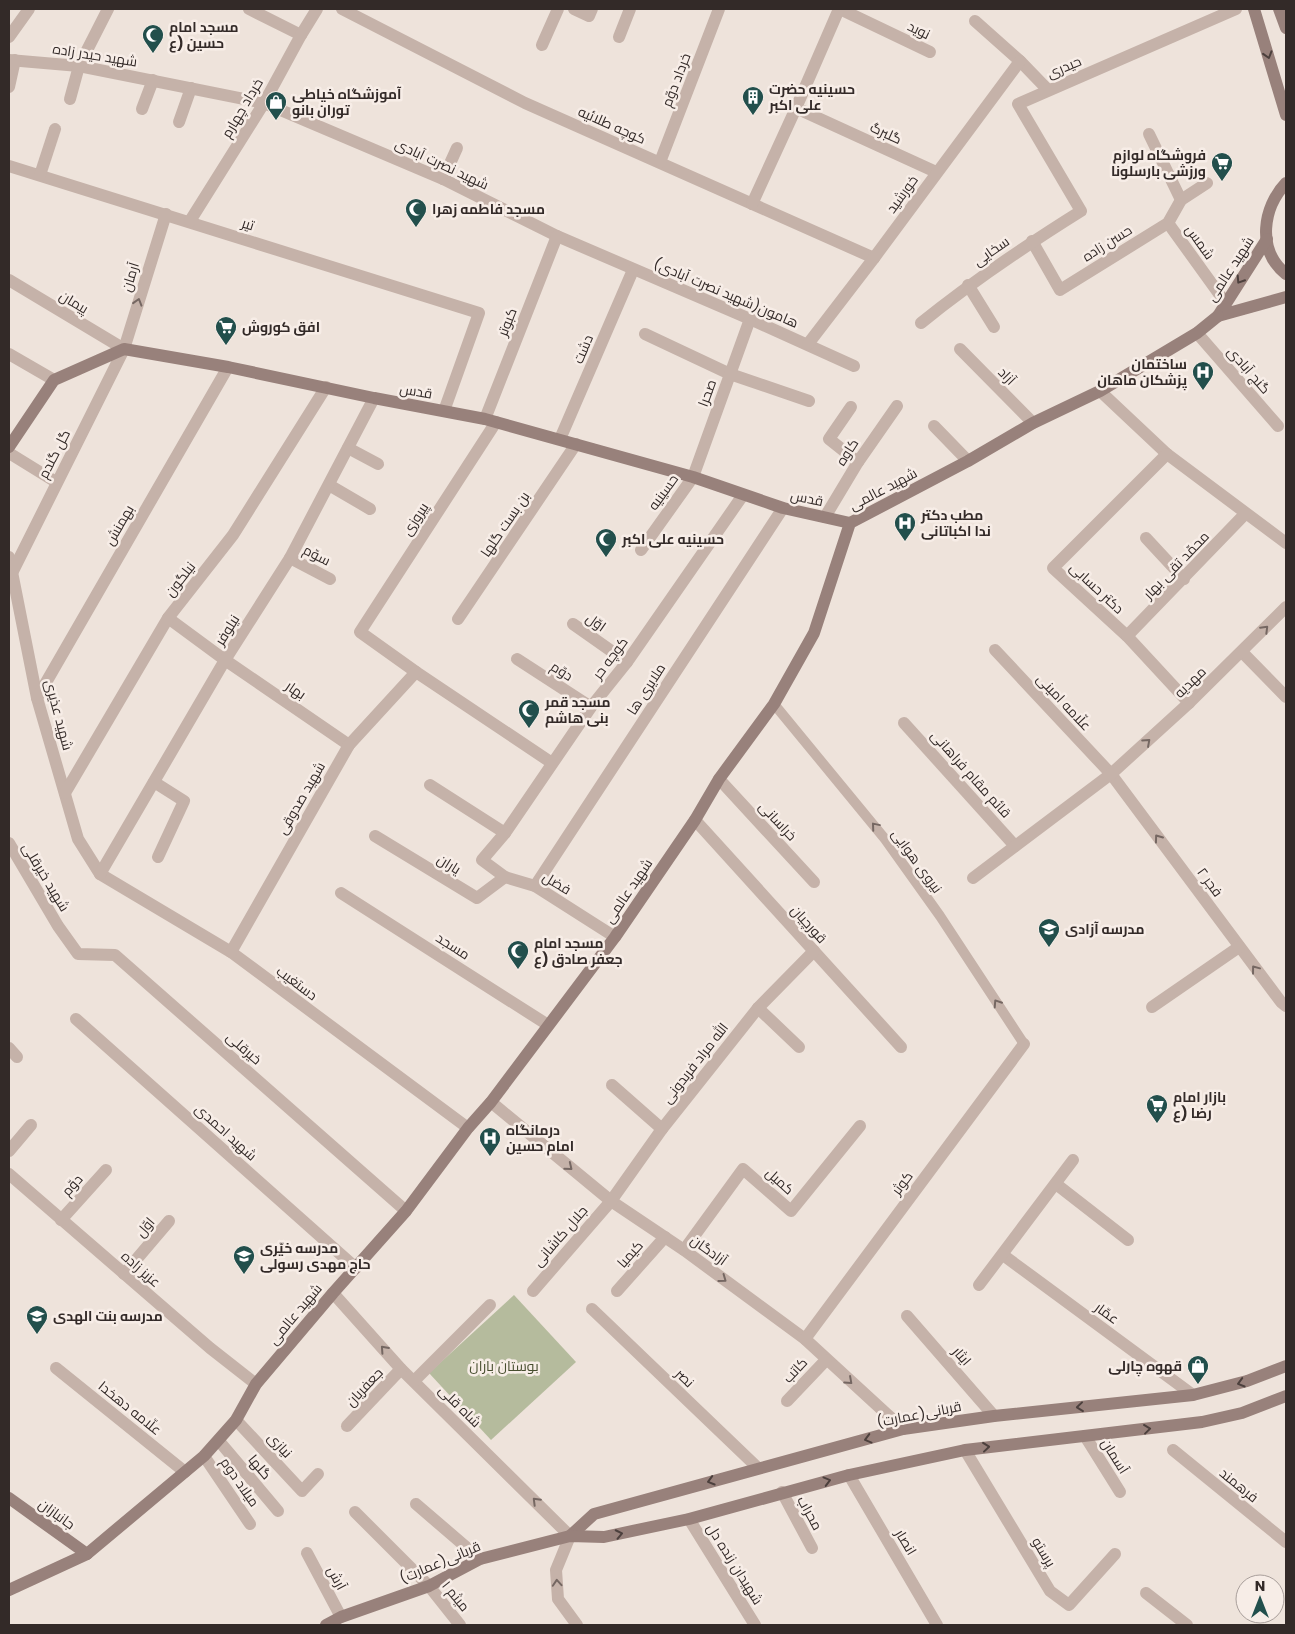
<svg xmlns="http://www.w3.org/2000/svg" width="1295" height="1634" font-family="Poppins,Cairo,sans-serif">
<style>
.green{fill:#b5bb9d}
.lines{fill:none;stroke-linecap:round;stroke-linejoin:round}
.lane{stroke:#c5b2a9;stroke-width:10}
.street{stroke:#c5b2a9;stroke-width:12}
.secondary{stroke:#98817b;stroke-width:12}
.oneway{stroke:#4c403d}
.oneway2{stroke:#756762}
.labels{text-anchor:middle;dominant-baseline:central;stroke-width:5;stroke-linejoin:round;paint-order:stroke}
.poi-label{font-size:14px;font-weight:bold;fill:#332a28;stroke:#f7ede7;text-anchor:start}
.street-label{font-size:14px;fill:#332a28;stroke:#f7ede7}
.park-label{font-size:14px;fill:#474e2f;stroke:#f7ede7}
</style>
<rect width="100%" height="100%" fill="#eee3db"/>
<polygon class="green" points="514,1295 576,1362 491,1440 429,1373"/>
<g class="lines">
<polyline class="lane" points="774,704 885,839 940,916 1024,1044"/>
<g class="street">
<polyline points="249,9 301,35"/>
<polyline points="342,9 525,103 874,258"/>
<polyline points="574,9 589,16 592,9"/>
<polyline points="840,9 930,52"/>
<polyline points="975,21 1020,61 1048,90"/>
<polyline points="9,37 29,9"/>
<polyline points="619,37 630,9"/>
<polyline points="542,45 558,9"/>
<polyline points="9,60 79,66 264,103 443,179 557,236 750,319 854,366"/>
<polyline points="9,87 15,60"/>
<polyline points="70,99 79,66 108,9"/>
<polyline points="796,108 936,172"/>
<polyline points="142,109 153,80"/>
<polyline points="179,122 191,88"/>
<polyline points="1149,134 1181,200"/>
<polyline points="660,162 719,9"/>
<polyline points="9,166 479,313 444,411"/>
<polyline points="40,175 55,129"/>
<polyline points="443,179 457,148"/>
<polyline points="752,204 796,108 839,9"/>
<polyline points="190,221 264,103 301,35 317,9"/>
<polyline points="1168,223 1225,302"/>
<polyline points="1032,241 1060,290 1168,223 1181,200 1207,183"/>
<polyline points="9,280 124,349"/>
<polyline points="968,285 994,327"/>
<path d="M921,323c52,-42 104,-77 160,-112l-63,-107 218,-95"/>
<polyline points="1197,333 1278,426"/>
<polyline points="645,334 730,374 809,401"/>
<polyline points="808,344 874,258 1020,61"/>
<polyline points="960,349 1033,423"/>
<polyline points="9,354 54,380"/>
<polyline points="1100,391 1167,454 1286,543"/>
<polyline points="851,407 829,439 858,462"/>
<polyline points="485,419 557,236"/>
<polyline points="496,422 360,632 416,672 552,763"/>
<polyline points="934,426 968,461"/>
<polyline points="560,439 633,270"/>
<polyline points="348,448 378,464"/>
<polyline points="9,453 56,482"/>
<polyline points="1167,454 1053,568 1127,636 1189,703"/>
<polyline points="329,485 370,509"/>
<polyline points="825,517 858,462 897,406"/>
<polyline points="1146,538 1184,579"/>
<polyline points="641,550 693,477 750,319"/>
<polyline points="9,557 37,698 78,839 100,874 231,952 468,1128"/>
<polyline points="290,558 330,579"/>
<polyline points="12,573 124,349 166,214"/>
<polyline points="168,618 225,660 349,745"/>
<polyline points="458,619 576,444"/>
<polyline points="573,624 627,662"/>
<polyline points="1127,636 1245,514"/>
<polyline points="995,650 1111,774 1281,1002 1286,1006"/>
<polyline points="1242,652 1286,697"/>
<polyline points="517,659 591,707"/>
<polyline points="37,698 228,367"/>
<polyline points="904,723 1015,846"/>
<polyline points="719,779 814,882"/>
<polyline points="154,782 184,801 158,857"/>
<polyline points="430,785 505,833"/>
<polyline points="65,793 168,618 233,535 326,387"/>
<polyline points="695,820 901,1047"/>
<polyline points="375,836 477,898 505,877"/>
<polyline points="9,843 58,926 78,954 115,955 406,1211"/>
<polyline points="100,874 225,660 290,558 374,398"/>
<polyline points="973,878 1111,774 1189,703 1286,607"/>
<polyline points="535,886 783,508"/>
<polyline points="341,893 548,1025"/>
<polyline points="615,937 535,886 505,877 482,860 505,833 591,707 627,662 743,495"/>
<polyline points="231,952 349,745 416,672"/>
<polyline points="1152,1007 1239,947"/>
<polyline points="758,1008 799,1047"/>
<polyline points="76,1019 356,1268"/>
<polyline points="9,1048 17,1057"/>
<polyline points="612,1085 662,1129"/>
<polyline points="491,1102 611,1201 684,1250 805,1339 903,1429"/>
<polyline points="9,1151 31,1125"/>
<polyline points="9,1174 210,1348 256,1384"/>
<polyline points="1056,1184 1128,1240"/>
<polyline points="61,1220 106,1170"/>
<polyline points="684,1250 743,1169 791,1211 860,1126"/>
<polyline points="1003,1255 1193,1395"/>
<polyline points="124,1274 169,1221"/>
<polyline points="979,1285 1073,1160"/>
<polyline points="533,1291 611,1201 662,1129 758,1008 814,951"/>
<polyline points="617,1291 665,1237"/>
<polyline points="333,1293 401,1369 570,1536 556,1570 558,1599 577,1625"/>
<polyline points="592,1309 758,1468"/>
<polyline points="907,1316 994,1416"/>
<polyline points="805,1339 1024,1044"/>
<polyline points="56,1368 185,1472"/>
<polyline points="414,1381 490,1305"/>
<polyline points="787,1401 826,1360"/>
<polyline points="236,1420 302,1491 318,1474"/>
<polyline points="347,1426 401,1369"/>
<polyline points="1085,1436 1120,1492"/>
<polyline points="219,1441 278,1511"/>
<polyline points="965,1450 1050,1591 1069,1605 1115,1554"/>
<polyline points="1173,1450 1286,1542"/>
<polyline points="204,1456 250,1524"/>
<polyline points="849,1475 937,1625"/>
<polyline points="782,1492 812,1548"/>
<polyline points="416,1504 480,1559"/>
<polyline points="355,1512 429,1586 460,1625"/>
<polyline points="689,1519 755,1625"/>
<polyline points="307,1553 341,1617"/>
<polyline points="1146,1593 1187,1625"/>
</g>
<g class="secondary">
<polyline points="1254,9 1286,115"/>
<polyline points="1279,9 1286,28"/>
<path d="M1286,183c-23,24 -30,67 0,91"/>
<polyline points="1267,239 1218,316 1286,297"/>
<polyline points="9,447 54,380 124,349 228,367 374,398 485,419 693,477 783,508 850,523"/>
<polyline points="9,1498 87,1554"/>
<polyline points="570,1536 594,1514 903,1429 994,1416 1193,1395 1247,1381 1286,1366"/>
<polyline points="9,1590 87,1554 204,1456 236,1420 256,1384 333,1293 406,1211 468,1128 491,1102 615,937 695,820 719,779 774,704 814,633 850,523 968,461 1033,423 1100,391 1197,333 1218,316"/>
<polyline points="326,1625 341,1617 429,1586 480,1559 570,1536 604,1537 689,1519 849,1475 965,1450 1202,1422 1242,1413 1286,1396"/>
</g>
</g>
<defs><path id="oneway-chevron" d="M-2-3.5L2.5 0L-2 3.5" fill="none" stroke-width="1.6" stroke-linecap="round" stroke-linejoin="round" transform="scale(1.25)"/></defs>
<g class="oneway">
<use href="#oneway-chevron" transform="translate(1268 55) rotate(73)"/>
<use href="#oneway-chevron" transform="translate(1240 280) rotate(123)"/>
<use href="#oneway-chevron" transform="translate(1241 1383) rotate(164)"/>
<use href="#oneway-chevron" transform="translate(1080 1407) rotate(174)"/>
<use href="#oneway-chevron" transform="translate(1147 1429) rotate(-7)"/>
<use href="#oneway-chevron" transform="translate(868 1439) rotate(165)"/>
<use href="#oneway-chevron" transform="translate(986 1447) rotate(-6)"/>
<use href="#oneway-chevron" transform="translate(711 1481) rotate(164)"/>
<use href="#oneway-chevron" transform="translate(827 1481) rotate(-15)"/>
<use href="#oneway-chevron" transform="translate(619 1534) rotate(-12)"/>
</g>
<g class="oneway2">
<use href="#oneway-chevron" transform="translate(138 302) rotate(-73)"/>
<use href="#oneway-chevron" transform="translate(1265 629) rotate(-45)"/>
<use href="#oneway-chevron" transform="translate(1147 742) rotate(-42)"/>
<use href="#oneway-chevron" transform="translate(875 826) rotate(-130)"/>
<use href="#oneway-chevron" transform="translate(1158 838) rotate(-126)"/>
<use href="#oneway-chevron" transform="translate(1255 969) rotate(-127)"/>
<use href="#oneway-chevron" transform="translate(997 1003) rotate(-123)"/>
<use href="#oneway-chevron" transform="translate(569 1167) rotate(39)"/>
<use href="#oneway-chevron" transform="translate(723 1279) rotate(36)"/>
<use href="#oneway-chevron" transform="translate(384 1349) rotate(-132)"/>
<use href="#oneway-chevron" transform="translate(849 1381) rotate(42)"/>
<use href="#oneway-chevron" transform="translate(536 1501) rotate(-135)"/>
<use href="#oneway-chevron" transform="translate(557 1583) rotate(-94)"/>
</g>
<defs>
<g id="mosque-pin" transform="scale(1.125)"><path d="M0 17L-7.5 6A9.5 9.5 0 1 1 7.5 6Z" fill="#224f4c" stroke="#f7ede7"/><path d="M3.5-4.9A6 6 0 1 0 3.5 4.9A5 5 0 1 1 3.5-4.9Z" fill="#fff"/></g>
<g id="building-pin" transform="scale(1.125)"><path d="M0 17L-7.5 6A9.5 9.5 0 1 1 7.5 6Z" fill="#224f4c" stroke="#f7ede7"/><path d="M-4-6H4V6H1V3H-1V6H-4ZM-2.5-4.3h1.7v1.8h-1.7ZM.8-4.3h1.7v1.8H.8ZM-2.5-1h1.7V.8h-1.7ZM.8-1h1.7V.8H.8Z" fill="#fff"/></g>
<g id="shop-pin" transform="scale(1.125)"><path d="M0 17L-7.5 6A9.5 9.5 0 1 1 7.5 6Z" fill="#224f4c" stroke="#f7ede7"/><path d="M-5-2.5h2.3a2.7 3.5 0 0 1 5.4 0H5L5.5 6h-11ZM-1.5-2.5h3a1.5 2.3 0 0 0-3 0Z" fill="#fff"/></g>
<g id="supermarket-pin" transform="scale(1.125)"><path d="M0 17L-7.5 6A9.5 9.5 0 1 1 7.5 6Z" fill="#224f4c" stroke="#f7ede7"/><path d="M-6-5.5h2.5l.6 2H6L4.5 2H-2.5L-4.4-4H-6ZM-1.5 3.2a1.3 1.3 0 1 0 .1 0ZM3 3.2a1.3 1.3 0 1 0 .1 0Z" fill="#fff"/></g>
<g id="hospital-pin" transform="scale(1.125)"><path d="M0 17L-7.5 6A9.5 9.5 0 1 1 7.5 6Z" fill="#224f4c" stroke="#f7ede7"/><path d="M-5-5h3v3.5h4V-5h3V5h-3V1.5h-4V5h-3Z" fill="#fff"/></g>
<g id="school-pin" transform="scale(1.125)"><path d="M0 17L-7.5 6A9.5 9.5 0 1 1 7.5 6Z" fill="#224f4c" stroke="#f7ede7"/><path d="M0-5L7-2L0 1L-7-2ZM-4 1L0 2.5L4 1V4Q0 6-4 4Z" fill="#fff"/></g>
</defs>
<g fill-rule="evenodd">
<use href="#mosque-pin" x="153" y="35"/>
<use href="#building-pin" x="753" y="97"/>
<use href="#shop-pin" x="276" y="102"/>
<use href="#supermarket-pin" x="1222" y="163"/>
<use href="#mosque-pin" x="416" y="209"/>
<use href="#supermarket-pin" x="226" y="327"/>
<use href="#hospital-pin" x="1203" y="372"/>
<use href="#hospital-pin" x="905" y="523"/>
<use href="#mosque-pin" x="606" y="539"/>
<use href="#mosque-pin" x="529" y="710"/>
<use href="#school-pin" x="1049" y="929"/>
<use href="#mosque-pin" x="518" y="951"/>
<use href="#supermarket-pin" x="1157" y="1105"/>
<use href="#hospital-pin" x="490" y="1138"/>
<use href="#school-pin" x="244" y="1256"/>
<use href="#school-pin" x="37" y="1316"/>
<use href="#shop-pin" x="1198" y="1366"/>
</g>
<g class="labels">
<g class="poi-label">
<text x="169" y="27">مسجد امام<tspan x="169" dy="16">حسین (ع</tspan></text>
<text x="769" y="89">حسینیه حضرت<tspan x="769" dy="16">علی اکبر</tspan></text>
<text x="292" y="94">آموزشگاه خیاطی<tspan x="292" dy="16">توران بانو</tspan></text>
<text x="1206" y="155" text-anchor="end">فروشگاه لوازم<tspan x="1206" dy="16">ورزشی بارسلونا</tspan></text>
<text x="432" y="209">مسجد فاطمه زهرا</text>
<text x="242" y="327">افق کوروش</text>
<text x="1187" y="364" text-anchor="end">ساختمان<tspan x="1187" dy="16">پزشکان ماهان</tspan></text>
<text x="921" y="515">مطب دکتر<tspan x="921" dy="16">ندا اکباتانی</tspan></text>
<text x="622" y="539">حسینیه علی اکبر</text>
<text x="545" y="702">مسجد قمر<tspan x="545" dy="16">بنی هاشم</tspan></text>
<text x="1065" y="929">مدرسه آزادی</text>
<text x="534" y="943">مسجد امام<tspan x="534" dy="16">جعفر صادق (ع</tspan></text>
<text x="1173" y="1097">بازار امام<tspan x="1173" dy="16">رضا (ع</tspan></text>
<text x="506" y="1130">درمانگاه<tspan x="506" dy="16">امام حسین</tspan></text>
<text x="260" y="1248">مدرسه خیّری<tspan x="260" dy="16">حاج مهدی رسولی</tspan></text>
<text x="53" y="1316">مدرسه بنت الهدی</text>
<text x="1182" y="1366" text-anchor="end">قهوه چارلی</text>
</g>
<g class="street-label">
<text transform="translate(919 30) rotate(26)">نوید</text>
<text transform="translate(95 55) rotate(9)">شهید حیدر زاده</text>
<text transform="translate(1064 67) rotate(-23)">حیدری</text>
<text transform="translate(676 80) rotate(-69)">خرداد دوّم</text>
<text transform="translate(242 108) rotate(-59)">خرداد چهارم</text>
<text transform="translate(612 125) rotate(24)">کوچه طلائیه</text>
<text transform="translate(886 133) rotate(25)">گلبرگ</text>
<text transform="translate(442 164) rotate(25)">شهید نصرت آبادی</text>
<text transform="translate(902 194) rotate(-54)">خورشید</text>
<text transform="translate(248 224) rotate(18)">تیر</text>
<text transform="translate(1200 242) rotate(54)">شمس</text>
<text transform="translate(1107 243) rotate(-32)">حسن زاده</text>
<text transform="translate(991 251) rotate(-35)">سخایی</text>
<text transform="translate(1230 269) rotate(-57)">شهید عالمی</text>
<text transform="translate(130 277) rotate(-73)">آرمان</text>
<text transform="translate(726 293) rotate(23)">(شهید نصرت آبادی)هامون</text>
<text transform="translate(74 302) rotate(31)">پیمان</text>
<text transform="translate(507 322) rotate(-68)">کبوتر</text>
<text transform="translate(583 349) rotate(-67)">دشت</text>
<text transform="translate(1249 370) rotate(49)">گنج آبادی</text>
<text transform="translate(1007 376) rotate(46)">آزاد</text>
<text transform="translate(416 391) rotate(10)">قدس</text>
<text transform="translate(707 393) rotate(-70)">صحرا</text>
<text transform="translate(847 452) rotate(-57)">کاوه</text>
<text transform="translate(54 454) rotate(-63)">گل گندم</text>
<text transform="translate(883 489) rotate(-28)">شهید عالمی</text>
<text transform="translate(663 492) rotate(-54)">حسینیه</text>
<text transform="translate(807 498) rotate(12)">قدس</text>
<text transform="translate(415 519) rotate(-57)">پیروزی</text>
<text transform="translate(505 524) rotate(-56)">بن بست گلها</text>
<text transform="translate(119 525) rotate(-60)">بهمنش</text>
<text transform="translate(317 555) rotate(27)">سوّم</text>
<text transform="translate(1176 565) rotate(-46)">محمّد تقی بهار</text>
<text transform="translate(180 579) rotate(-52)">نیلگون</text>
<text transform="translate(1097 588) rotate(43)">دکتر حسابی</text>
<text transform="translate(596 622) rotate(35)">اوّل</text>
<text transform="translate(227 630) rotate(-58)">نیلوفر</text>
<text transform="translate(610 658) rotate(-53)">کوچه حر</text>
<text transform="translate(562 671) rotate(33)">دوّم</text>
<text transform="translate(1190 682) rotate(-44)">مهدیه</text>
<text transform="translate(646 689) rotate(-57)">ملایری ها</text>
<text transform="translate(296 690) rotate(34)">بهار</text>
<text transform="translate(1064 702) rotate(47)">علّامه امینی</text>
<text transform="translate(59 715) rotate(75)">شهید عذیری</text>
<text transform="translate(971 774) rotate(48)">قائم مقام فراهانی</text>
<text transform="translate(301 798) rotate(-60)">شهید صدوقی</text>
<text transform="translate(778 821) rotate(47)">خراسانی</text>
<text transform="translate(917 861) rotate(54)">نیروی هوایی</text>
<text transform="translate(449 864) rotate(32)">یاران</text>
<text transform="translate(46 877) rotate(59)">شهید خیرقلی</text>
<text transform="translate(1210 882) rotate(54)">فجر ۲</text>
<text transform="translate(557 883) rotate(31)">فضل</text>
<text transform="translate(628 891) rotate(-56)">شهید عالمی</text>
<text transform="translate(809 924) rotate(48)">قورچیان</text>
<text transform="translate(453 946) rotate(33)">مسجد</text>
<text transform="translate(297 983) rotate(37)">دستغیب</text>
<text transform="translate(244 1048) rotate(41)">خیرقلی</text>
<text transform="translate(695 1063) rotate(-52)">الله مراد فریدونی</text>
<text transform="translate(226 1132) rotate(42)">شهید احمدی</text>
<text transform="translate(780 1181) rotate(42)">کمیل</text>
<text transform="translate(902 1183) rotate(-53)">کوثر</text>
<text transform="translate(72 1185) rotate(-48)">دوّم</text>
<text transform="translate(145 1227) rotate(-50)">اوّل</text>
<text transform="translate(560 1236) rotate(-49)">جلال کاشانی</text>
<text transform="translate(709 1250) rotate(36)">آزادگان</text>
<text transform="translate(630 1254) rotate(-48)">کیمیا</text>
<text transform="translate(141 1269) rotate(41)">عزیز زاده</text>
<text transform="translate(1107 1313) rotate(36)">عمّار</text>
<text transform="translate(295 1314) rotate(-50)">شهید عالمی</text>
<text transform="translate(962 1356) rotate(49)">ایثار</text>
<text transform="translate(795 1370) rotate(-47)">کاتب</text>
<text transform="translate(685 1378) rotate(44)">نصر</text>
<text transform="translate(364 1387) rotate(-47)">جعفریان</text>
<text transform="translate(460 1406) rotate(45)">شاه قلی</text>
<text transform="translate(130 1408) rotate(39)">علّامه دهخدا</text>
<text transform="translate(919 1414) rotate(-11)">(عمارت)قربانی</text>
<text transform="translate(280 1445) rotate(47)">نیازی</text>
<text transform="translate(1115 1456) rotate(58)">آسمان</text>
<text transform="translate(260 1467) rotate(50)">گلها</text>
<text transform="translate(240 1482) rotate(55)">میلاد دوم</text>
<text transform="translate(1239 1485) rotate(39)">فرهمند</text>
<text transform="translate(810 1513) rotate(61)">محراب</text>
<text transform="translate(57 1514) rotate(36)">جانبازان</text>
<text transform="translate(906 1542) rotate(59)">انصار</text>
<text transform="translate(1044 1552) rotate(59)">پرستو</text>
<text transform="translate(440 1562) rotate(-23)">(عمارت)قربانی</text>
<text transform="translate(735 1564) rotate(58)">شهیدان زنده دل</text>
<text transform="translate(337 1578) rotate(62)">آرش</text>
<text transform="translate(456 1596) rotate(51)">میثم ۱</text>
</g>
<g class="park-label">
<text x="504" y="1366">بوستان باران</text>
</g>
</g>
<rect width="1295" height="1634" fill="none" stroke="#332a28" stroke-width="20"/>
<g transform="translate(1260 1599)"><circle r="24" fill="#f7ede7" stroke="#a99f9b"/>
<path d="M0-4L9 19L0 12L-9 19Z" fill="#224f4c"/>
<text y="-8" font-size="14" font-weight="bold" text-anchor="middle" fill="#332a28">N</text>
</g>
</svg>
